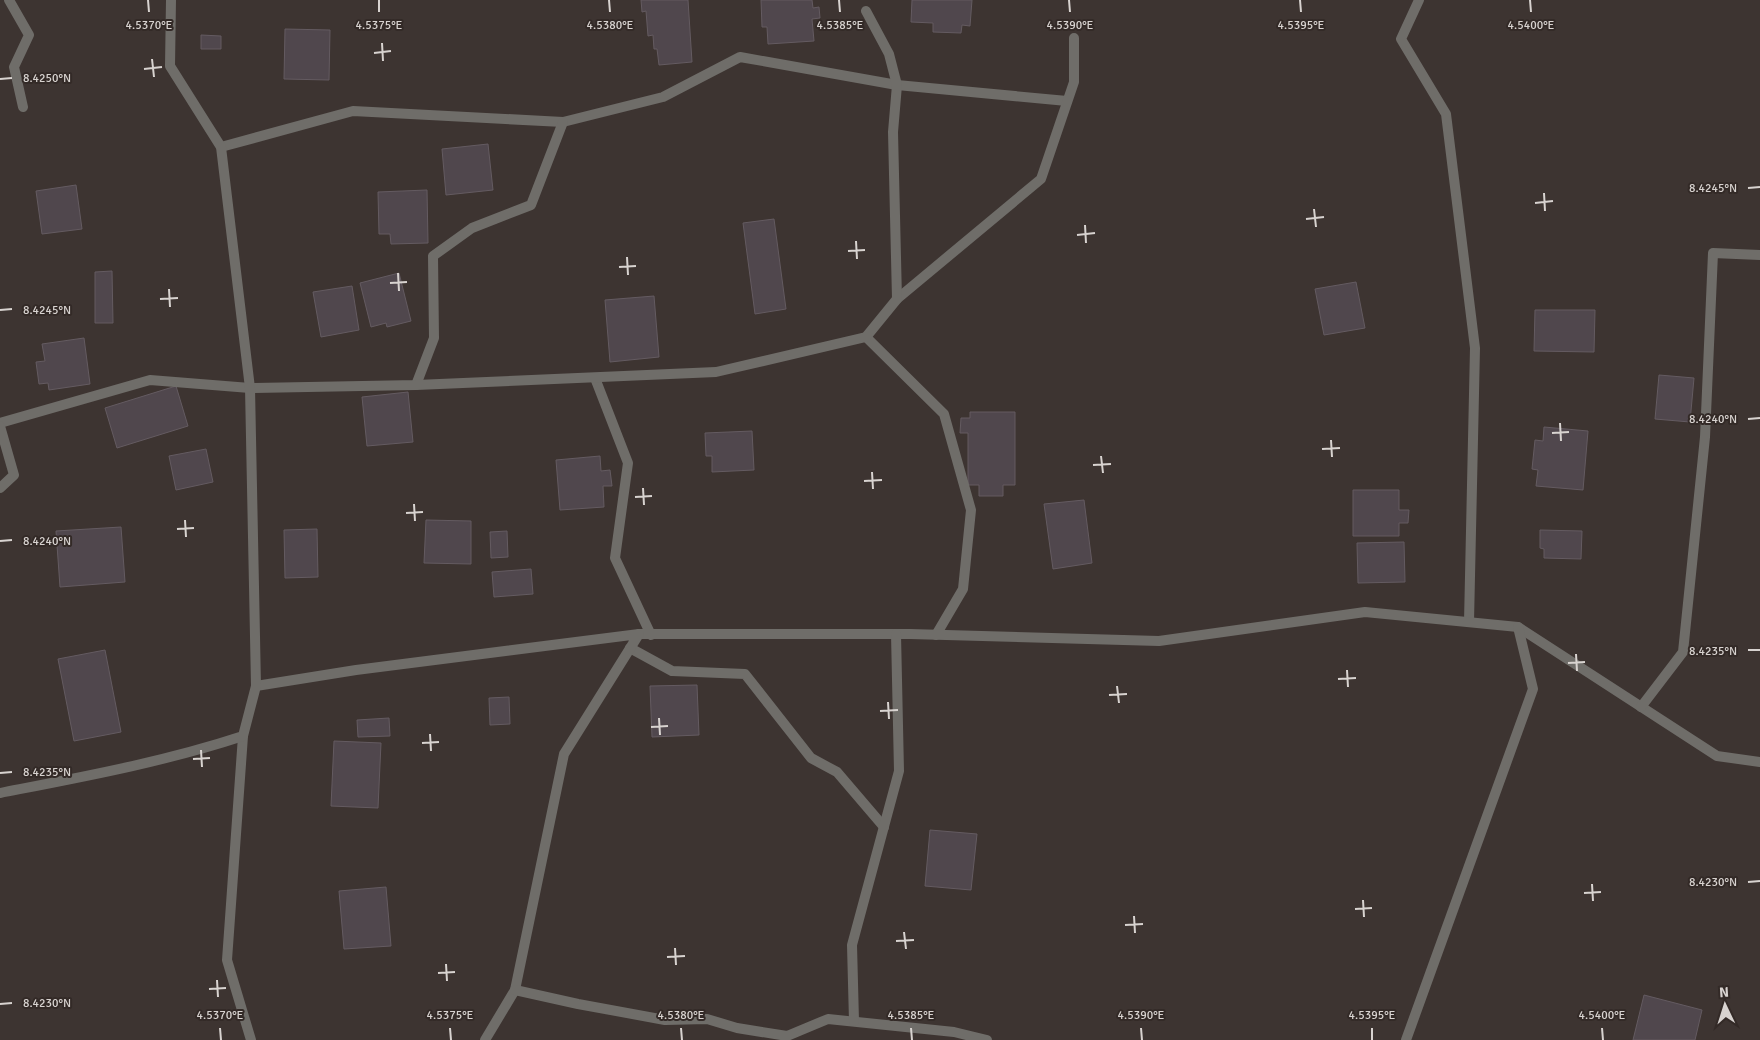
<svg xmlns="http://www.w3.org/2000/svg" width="1760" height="1040" font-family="Signika,sans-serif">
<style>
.building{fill:#50474d;stroke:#645b61}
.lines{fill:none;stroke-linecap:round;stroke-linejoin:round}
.street{stroke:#6f6d69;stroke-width:10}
.ticks{fill:none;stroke:#d8d3d0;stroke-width:2}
.ticks-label{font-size:12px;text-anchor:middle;fill:#d8d3d0;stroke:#332a27;stroke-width:4;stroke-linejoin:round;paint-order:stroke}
</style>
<rect width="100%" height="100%" fill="#3d3431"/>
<g class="building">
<polygon points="641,0 688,0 692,62 659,65 657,49 654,49 653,35 648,36 646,11 642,12"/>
<polygon points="761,0 812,0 813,8 819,7 820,18 812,19 814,41 768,44 767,27 762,27"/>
<polygon points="912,0 972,0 970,26 962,25 961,33 933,32 933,23 911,22"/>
<polygon points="285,29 330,30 329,80 284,79"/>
<polygon points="201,35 221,36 221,49 201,49"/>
<polygon points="488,144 493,190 446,195 442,149"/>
<polygon points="76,185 82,229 42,234 36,191"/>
<polygon points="427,190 428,243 391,244 390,234 379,234 378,192"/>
<polygon points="774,219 786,309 755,314 743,223"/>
<polygon points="112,271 113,323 95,323 95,272"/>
<polygon points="399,273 411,321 387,327 386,323 371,327 360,283"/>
<polygon points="1356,282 1365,328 1324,335 1315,289"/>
<polygon points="352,286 359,330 321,337 313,292"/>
<polygon points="654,296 659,357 610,362 605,300"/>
<polygon points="1535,310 1595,310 1594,352 1534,351"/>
<polygon points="84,338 90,384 49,390 48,383 39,384 36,362 45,361 42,344"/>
<polygon points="1659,375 1694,378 1690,422 1655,419"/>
<polygon points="176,386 188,426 117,448 105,408"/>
<polygon points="408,392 413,442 367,446 362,397"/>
<polygon points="970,412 1015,412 1015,485 1003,485 1003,496 979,496 979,485 968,485 968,433 960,433 961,418 970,418"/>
<polygon points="1544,427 1588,431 1583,490 1536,486 1538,470 1532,469 1535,440 1543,441"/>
<polygon points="752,431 754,470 712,472 712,456 706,456 705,433"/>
<polygon points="206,449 213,482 176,490 169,456"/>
<polygon points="600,456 601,471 610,470 612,486 603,486 604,507 560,510 556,460"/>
<polygon points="1353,490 1399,490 1399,510 1409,510 1408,523 1399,523 1399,536 1353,536"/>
<polygon points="1084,500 1092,563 1053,569 1044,504"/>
<polygon points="426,520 471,521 471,564 424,563"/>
<polygon points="121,527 125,582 60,587 56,531"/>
<polygon points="317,529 318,577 285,578 284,530"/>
<polygon points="1540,530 1582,531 1581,559 1544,558 1544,549 1540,548"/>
<polygon points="507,531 508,557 491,558 490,532"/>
<polygon points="1404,542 1405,582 1358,583 1357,543"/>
<polygon points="531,569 533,594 494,597 492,572"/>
<polygon points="105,650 121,732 74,741 58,659"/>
<polygon points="697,685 699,735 652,737 650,686"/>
<polygon points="509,697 510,724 490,725 489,698"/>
<polygon points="389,718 390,736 358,737 357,720"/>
<polygon points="334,741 381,743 378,808 331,806"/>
<polygon points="930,830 977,834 971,890 925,886"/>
<polygon points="386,887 391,946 344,949 339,891"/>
<polygon points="1644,995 1702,1010 1695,1040 1633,1040"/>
</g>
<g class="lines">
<g class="street">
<polyline points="9,0 29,35 14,67 23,107"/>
<polyline points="1419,0 1401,39 1446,114 1475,348 1469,622"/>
<polyline points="221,147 353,111 563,122 663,97 740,57 897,85 1067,101"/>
<polyline points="897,299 1041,179 1074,82 1074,38"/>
<polyline points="866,337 944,414 971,510 963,589 936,635"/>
<polyline points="595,378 628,463 615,558 651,635"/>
<polyline points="416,385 434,338 433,256 472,228 531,205 563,122"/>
<polyline points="0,423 150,380 250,388 416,385 716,372 866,337 897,299 893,132 897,85 889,54 866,11"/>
<polyline points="0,426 14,475 0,488"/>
<polyline points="639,634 910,634 1159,641 1365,612 1518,627 1717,756 1760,762"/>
<polyline points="630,648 672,671 745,674 811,758 837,772 884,827"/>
<polyline points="256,686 356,670 639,634 564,754 515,990 485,1040"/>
<polyline points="1641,707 1683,652 1705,437 1713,253 1760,255"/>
<polyline points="243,736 227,960 251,1040"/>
<path d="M0,793c82,-16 164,-31 243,-57l13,-50 -6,-298 -29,-241 -51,-81 1,-66"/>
<polyline points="515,990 578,1004 665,1020 707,1019 737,1028 787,1036 828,1019 954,1032 987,1040"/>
<polyline points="854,1021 852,945 899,771 896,634"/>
<polyline points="1406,1040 1533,689 1518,627"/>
</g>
</g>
<path class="ticks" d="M148,0l1,12M379,0v12M609,0l1,12M839,0l1,12M1069,0l1,12M1300,0l1,12M1530,0l1,12M382,43l1,18M374,53l17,-2M152,59l2,18M144,69l18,-2M0,79l12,-1M1748,188l12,-1M1544,193l1,18M1535,203l18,-2M1314,209l2,18M1306,219l18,-2M1085,225l1,18M1077,235l18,-2M856,241l1,18M848,251l17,-1M627,257l1,18M619,267l17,-1M398,273l1,18M390,283l17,-1M169,289l1,18M160,299l18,-1M0,310l12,-1M1748,419l12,-1M1560,423l1,18M1552,433l17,-1M1331,440l1,17M1322,449l18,-1M1101,456l2,17M1093,465l18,-1M872,472l1,17M864,481l18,-1M643,488l1,17M635,497l17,-1M414,504l1,17M406,513l17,-1M185,520l1,17M177,529l17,-1M0,541l12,-1M1748,650h12M1576,654l1,17M1568,663l17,-1M1347,670l1,17M1338,679l18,-1M1117,686l2,17M1109,695l18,-1M888,702l1,17M880,711l18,-1M659,718l1,17M651,727l17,-1M430,734l1,17M422,743l17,-1M201,750l1,17M193,759l17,-1M0,773l12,-1M1748,882l12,-1M1592,884l1,17M1584,893l17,-1M1363,900l1,17M1355,909l17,-1M1134,916l1,17M1125,925l18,-1M904,932l2,17M896,941l18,-1M675,948l1,17M667,957l18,-1M446,964l1,17M438,973l17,-1M217,980l1,17M209,989l17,-1M0,1004l12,-1M220,1028l1,12M450,1028l1,12M681,1028l1,12M911,1028l1,12M1141,1028l1,12M1372,1028v12M1602,1028l1,12"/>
<g class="ticks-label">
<text x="149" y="29">4.5370°E</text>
<text x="379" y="29">4.5375°E</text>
<text x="610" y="29">4.5380°E</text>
<text x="840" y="29">4.5385°E</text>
<text x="1070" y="29">4.5390°E</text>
<text x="1301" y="29">4.5395°E</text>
<text x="1531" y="29">4.5400°E</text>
<text x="47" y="82">8.4250°N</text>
<text x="1713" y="192">8.4245°N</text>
<text x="47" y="314">8.4245°N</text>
<text x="1713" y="423">8.4240°N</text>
<text x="47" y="545">8.4240°N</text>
<text x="1713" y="655">8.4235°N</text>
<text x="47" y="776">8.4235°N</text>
<text x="1713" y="886">8.4230°N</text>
<text x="47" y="1007">8.4230°N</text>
<text x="220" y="1019">4.5370°E</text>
<text x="450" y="1019">4.5375°E</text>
<text x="681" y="1019">4.5380°E</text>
<text x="911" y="1019">4.5385°E</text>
<text x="1141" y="1019">4.5390°E</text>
<text x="1372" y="1019">4.5395°E</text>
<text x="1602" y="1019">4.5400°E</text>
</g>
<g transform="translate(1725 1005) rotate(356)" stroke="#332a27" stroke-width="4" paint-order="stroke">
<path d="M0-4L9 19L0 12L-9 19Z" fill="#d8d3d0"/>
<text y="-8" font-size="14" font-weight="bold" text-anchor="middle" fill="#d8d3d0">N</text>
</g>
</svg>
